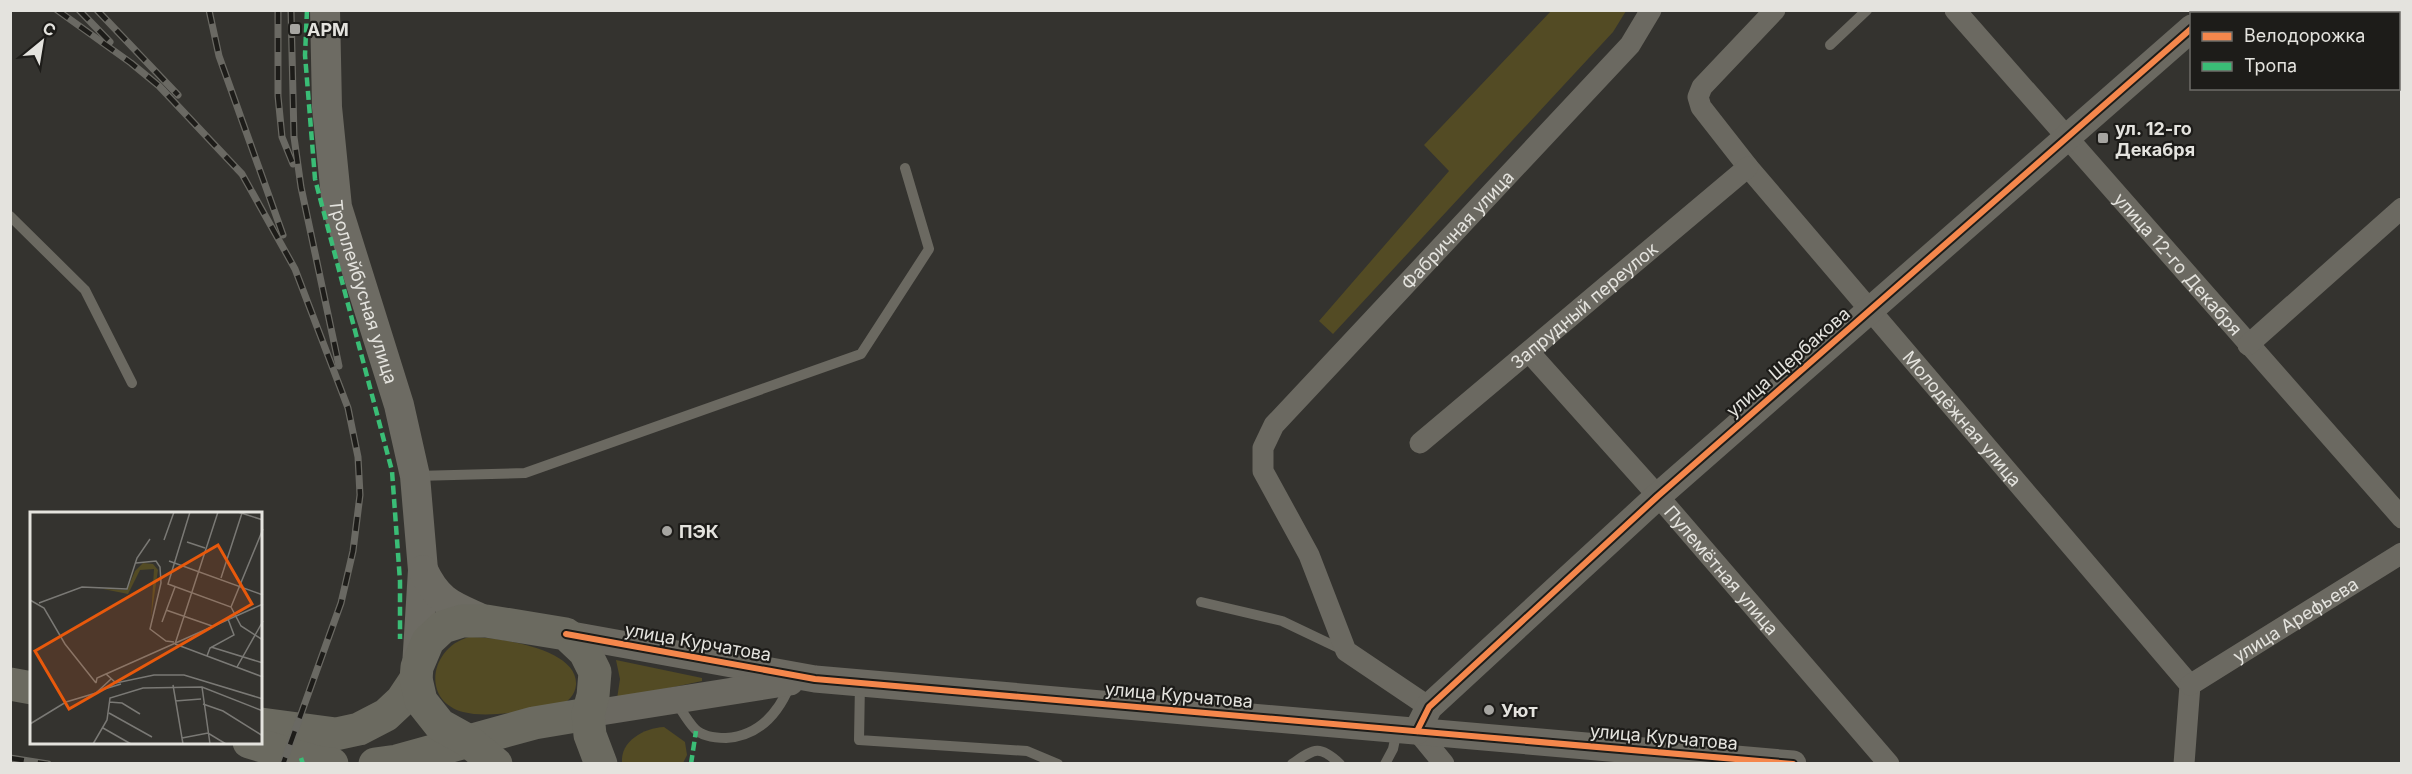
<svg xmlns="http://www.w3.org/2000/svg" width="2412" height="774" font-family="Inter,sans-serif">
<style>
.green{fill:#534b24}
.lines{fill:none;stroke-linecap:round;stroke-linejoin:round}
.service{stroke:#6b6961;stroke-width:10}
.minor{stroke:#6b6961;stroke-width:21}
.tertiary{stroke:#6b6961;stroke-width:27}
.secondary{stroke:#6d6b63;stroke-width:30}
.primary{stroke:#6b6a60;stroke-width:33}
.rail-casing{stroke:#6a6963;stroke-width:7}
.rail{stroke:#1d1c19;stroke-width:4.5;stroke-dasharray:14;stroke-linecap:butt}
.quiet{stroke:#3abd76;stroke-width:4.5;stroke-dasharray:9 4.5;stroke-linecap:butt}
.cycleway-casing{stroke:#1d1c19;stroke-width:10}
.cycleway{stroke:#f5874c;stroke-width:6}
.poi-dot{fill:#a6a5a1;stroke:#1d1c19;stroke-width:2}
.labels{text-anchor:middle;dominant-baseline:central;stroke-width:4.5;stroke-linejoin:round;paint-order:stroke}
.poi-label{font-size:18px;font-weight:bold;fill:#e4e3de;stroke:#1d1c19;text-anchor:start}
.street-label{font-size:18px;fill:#e4e3de;stroke:#1d1c19}
.inset-road{fill:none;stroke:#7a7975;stroke-width:1.5}
.view{fill:#e8590c;fill-opacity:0.15;stroke:#e8590c;stroke-width:3}
.inset-edge{fill:none;stroke:#e4e3de;stroke-width:3}
</style>
<rect width="100%" height="100%" fill="#34332f"/>
<g class="green">
<polygon points="1551,11 1626,11 1613,32 1333,334 1319,321 1449,171 1424,145"/>
<path d="M469,637c27,0 110,11 107,48 -1,10 -8,17 -17,21 -27,3 -69,13 -96,6 -43,-12 -32,-65 6,-75z"/>
<polygon points="616,660 702,678 702,681 617,699 620,679"/>
<path d="M664,727l21,15 2,13 -4,8h-61c-2,-22 22,-35 42,-36z"/>
</g>
<g class="lines">
<g class="service">
<polyline points="1830,45 1867,10"/>
<polyline points="10,216 85,290 132,383"/>
<polyline points="416,476 525,473 861,354 929,249 905,168"/>
<polyline points="1201,602 1282,621 1345,651"/>
<polyline points="860,683 859,740 1027,751 1058,764"/>
<path d="M676,702c6,9 12,20 19,27 8,8 21,9 31,9 33,-2 52,-24 64,-53"/>
<path d="M1292,764c22,-15 27,-20 48,0"/>
<polyline points="1385,764 1393,749 1397,730"/>
</g>
<g class="minor">
<path id="s1" d="M1775,10l-73,77 -4,10 3,10 47,60 442,518 -6,79"/>
<path id="s2" d="M1955,10l447,508"/>
<polyline points="2248,345 2402,208"/>
<path id="s3" d="M1529,352l129,144 231,268"/>
<path id="s4" d="M1420,443l328,-276"/>
<path id="s5" d="M2190,685l212,-132"/>
<path id="s6" d="M1429,707l-83,-56 -37,-96 -46,-84v-23l11,-23 356,-380 21,-35"/>
<polyline points="1417,731 1444,764"/>
</g>
<g class="tertiary">
<polyline points="2208,14 2211,10"/>
<polyline points="566,634 815,679 1793,764"/>
<polyline points="588,714 790,682"/>
<polyline points="1417,731 1429,707 1658,496 2192,28"/>
</g>
<g class="secondary">
<path id="s7" d="M325,10l2,97 10,100 62,198 16,71 8,94 -6,97"/>
<path d="M423,570c16,34 31,36 63,51"/>
</g>
<g class="primary">
<polyline points="10,684 32,688"/>
<polyline points="261,724 336,734 359,729 386,715 402,700 416,679"/>
<polyline points="249,742 320,763 332,764"/>
<polyline points="375,764 397,761 534,723 588,714"/>
<polyline points="496,764 467,740 440,725 421,701 416,679 417,667 428,641 443,627 462,621 486,621 566,634 585,652 595,672 593,696 588,714 590,735 601,764"/>
</g>
<g class="rail-casing">
<g id="rail">
<polyline points="57,10 131,63 159,86 242,174 295,269 348,408 358,457 360,495 353,551 341,603 283,764"/>
<polyline points="79,10 110,42"/>
<polyline points="97,10 178,95"/>
<polyline points="209,10 219,56 283,235"/>
<polyline points="278,10 278,96 282,137 293,164"/>
<polyline points="291,10 294,137 301,187 339,366"/>
<polyline points="10,758 48,764"/>
</g>
</g>
<use href="#rail" class="rail"/>
<g class="quiet">
<polyline points="307,10 305,55 315,179 392,471 400,581 400,639"/>
<polyline points="301,758 303,764"/>
<polyline points="691,764 696,731"/>
</g>
<g class="cycleway-casing">
<g id="cycleway">
<polyline points="566,634 815,679 1793,764"/>
<polyline points="1417,731 1429,707 1658,496 2192,28"/>
</g>
</g>
<use href="#cycleway" class="cycleway"/>
</g>
<g class="poi-dot">
<rect x="289" y="23" width="12" height="12" rx="3"/>
<rect x="2097" y="132" width="12" height="12" rx="3"/>
<circle cx="667" cy="531" r="6"/>
<circle cx="1489" cy="710" r="6"/>
</g>
<g class="labels">
<g class="poi-label">
<text x="307" y="29">АРМ</text>
<text x="2115" y="128">ул. 12-го<tspan x="2115" dy="21">Декабря</tspan></text>
<text x="679" y="531">ПЭК</text>
<text x="1501" y="710">Уют</text>
</g>
<g class="street-label">
<text stroke="none"><textPath href="#s6" startOffset="615">Фабричная улица</textPath></text>
<text stroke="none"><textPath href="#s2" startOffset="338">улица 12-го Декабря</textPath></text>
<text stroke="none"><textPath href="#s7" startOffset="286">Троллейбусная улица</textPath></text>
<text stroke="none"><textPath href="#s4" startOffset="214">Запрудный переулок</textPath></text>
<text transform="translate(1788 362) rotate(-41)">улица Щербакова</text>
<text stroke="none"><textPath href="#s1" startOffset="534">Молодёжная улица</textPath></text>
<text stroke="none"><textPath href="#s3" startOffset="291">Пулемётная улица</textPath></text>
<text stroke="none"><textPath href="#s5" startOffset="124">улица Арефьева</textPath></text>
<text transform="translate(698 642) rotate(10)">улица Курчатова</text>
<text transform="translate(1179 695) rotate(5)">улица Курчатова</text>
<text transform="translate(1664 737) rotate(5)">улица Курчатова</text>
</g>
</g>
<g transform="translate(30 512)">
<rect width="232" height="232" fill="#34332f"/>
<path d="M113,51l10,1 5,6 -7,48 3,-49 -14,1 -12,24 -25,-5 24,1 8,-19z" fill="#534b24"/>
<path class="inset-road" d="M160,0l-22,72 63,23 10,19 22,14M208,0l25,8M134,28l10,-28M157,30l18,6M139,49l94,34M106,51l20,-2 4,6 1,16 -11,46 16,12 8,1M191,66l21,-65M0,88l14,8 21,36 31,39M9,91l43,-16 45,2 10,-31 13,-19M201,95l32,-78M136,98l46,16M132,110l13,-35M145,132l43,-132M145,132l88,33M181,135l52,16M177,144l3,-8 24,-13 -6,-16M207,155l26,-46M76,162l157,-70M66,171l1,-5 9,-4 10,9 38,-8h30l79,24M143,173l10,59M172,175l8,57M68,179l23,-7M145,189l26,-2M79,190l13,1 18,11M173,192l20,7 40,25M79,201l43,24M0,212l36,-22 30,-9 15,-14M73,216l28,16M152,226l26,-5 18,11M63,232l14,-24 3,-22 33,-10 59,-1 61,24"/>
<path class="view" d="M188,33l34,59 -183,105 -34,-58z"/>
<rect width="232" height="232" class="inset-edge"/>
</g>
<rect width="2412" height="774" fill="none" stroke="#e4e3de" stroke-width="24"/>
<rect x="2190" y="12" width="210" height="78" fill="#1d1c19" stroke="#6d6c68" stroke-width="1.5"/>
<rect x="2202" y="32" width="30" height="9" fill="#f5874c" stroke="#6d6c68" stroke-width="1.5"/>
<text x="2244" y="42" font-size="18" fill="#e4e3de">Велодорожка</text>
<rect x="2202" y="62" width="30" height="9" fill="#3abd76" stroke="#6d6c68" stroke-width="1.5"/>
<text x="2244" y="72" font-size="18" fill="#e4e3de">Тропа</text>
<g transform="translate(42 42) rotate(30)" stroke="#1d1c19" stroke-width="4.5" paint-order="stroke">
<path d="M0-4.5L10 22L0 15L-10 22Z" fill="#e4e3de"/>
<text y="-9" font-size="16" font-weight="bold" text-anchor="middle" fill="#e4e3de">С</text>
</g>
</svg>
